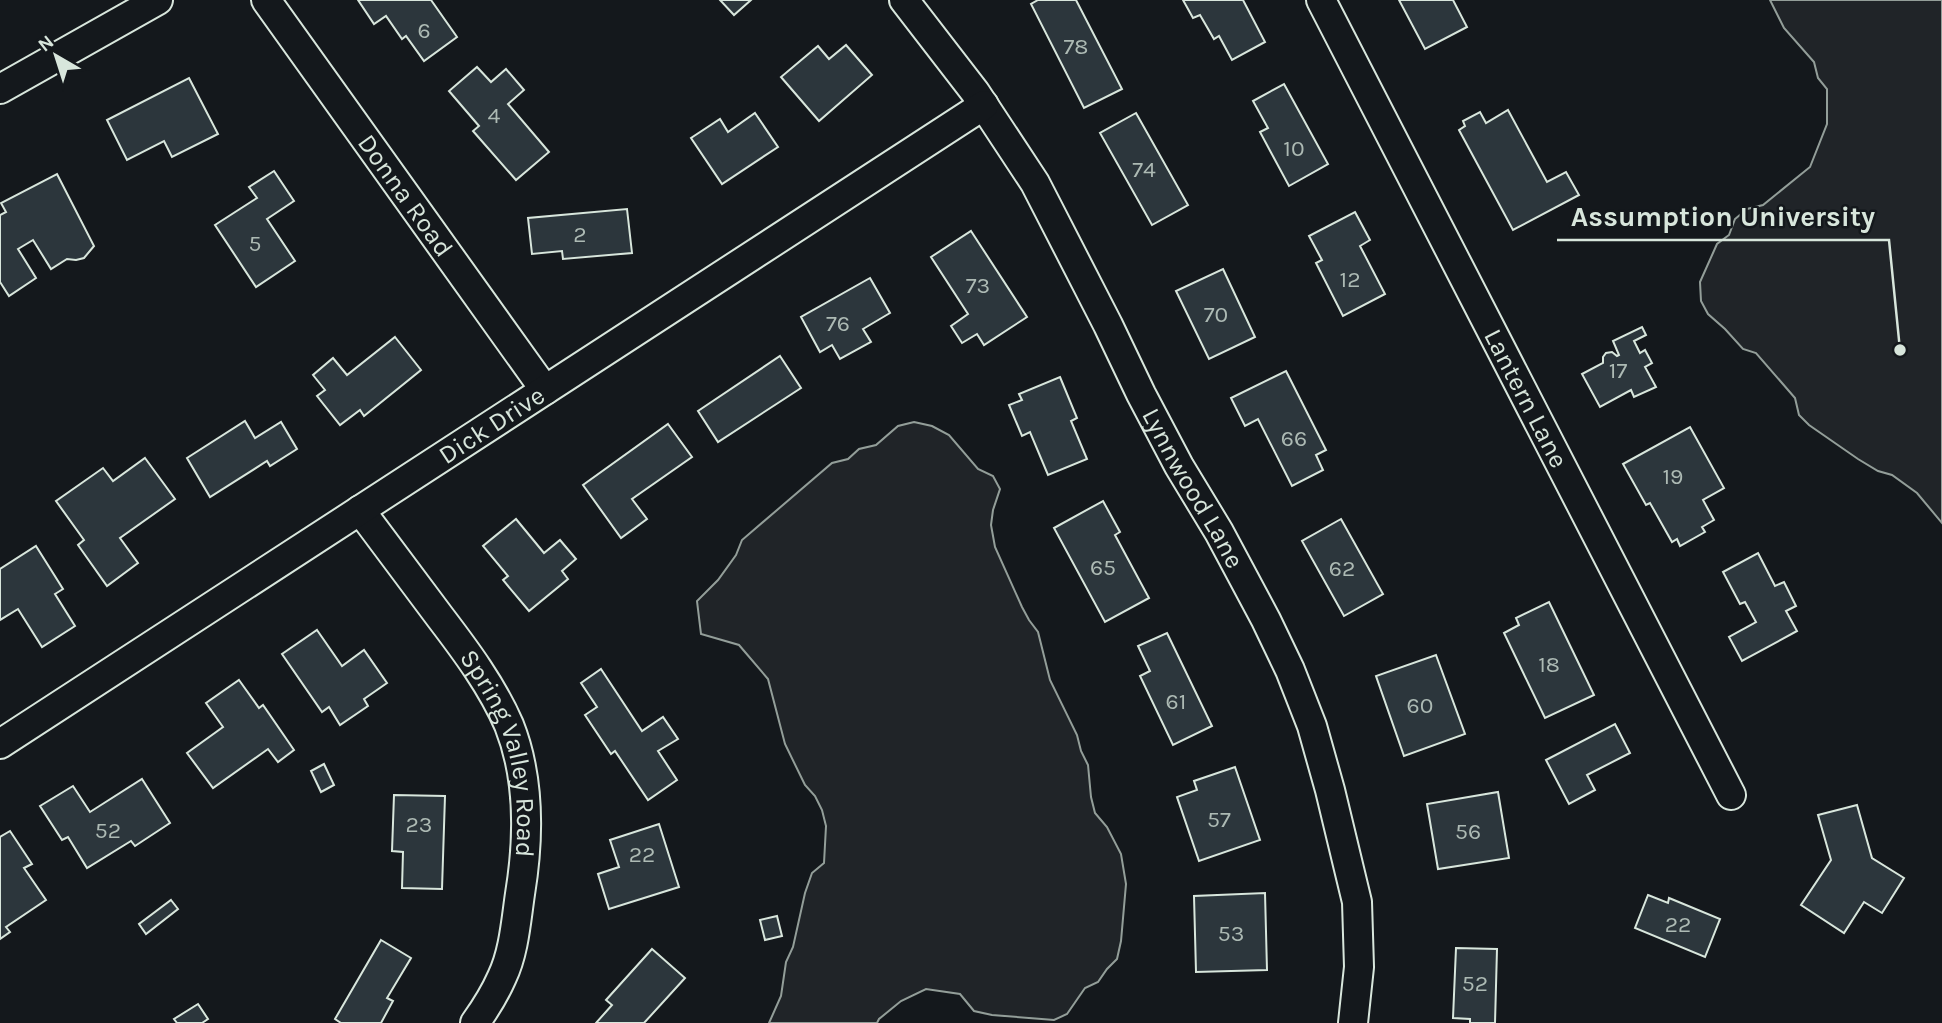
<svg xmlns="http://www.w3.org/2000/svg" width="1942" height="1023" font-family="Karla,sans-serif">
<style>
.green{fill:#202428;stroke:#939e99;stroke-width:2}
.building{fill:#2c363c;stroke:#d8e6dc;stroke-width:2}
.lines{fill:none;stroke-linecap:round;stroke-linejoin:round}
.minor-casing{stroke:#d8e6dc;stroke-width:32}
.minor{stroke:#14181c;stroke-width:28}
.labels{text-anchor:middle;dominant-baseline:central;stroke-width:5;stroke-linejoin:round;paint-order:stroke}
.number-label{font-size:23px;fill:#adbab4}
.street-label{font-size:26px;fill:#d8e6dc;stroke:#14181c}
.leader{fill:none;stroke:#d8e6dc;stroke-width:2.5}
.callout-dot{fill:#d8e6dc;stroke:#14181c;stroke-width:2.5}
.callout-label{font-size:28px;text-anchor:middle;font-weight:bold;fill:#d8e6dc;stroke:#14181c;stroke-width:5;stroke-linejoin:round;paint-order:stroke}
</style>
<rect width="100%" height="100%" fill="#14181c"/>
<g class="green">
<polygon points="1770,0 1942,0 1942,523 1917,493 1892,475 1878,471 1858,459 1809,425 1799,415 1795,398 1756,353 1743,349 1725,329 1708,314 1701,301 1700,282 1717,244 1729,235 1735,219 1747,209 1763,205 1810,167 1827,124 1827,89 1818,78 1814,62 1784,28"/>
<polygon points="914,422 932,426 949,435 978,469 993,476 1000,489 993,510 991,525 995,547 1022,607 1029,620 1038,632 1050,680 1077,735 1081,751 1088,765 1091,797 1095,813 1107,827 1121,854 1126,884 1121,941 1117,959 1107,969 1098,982 1085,988 1067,1014 1054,1020 992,1015 974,1011 960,994 926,989 901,1001 879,1019 877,1023 769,1023 781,996 786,962 793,947 805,893 812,873 824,863 826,826 822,810 815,796 805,785 785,744 768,679 739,645 701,634 697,601 718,580 736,555 742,540 832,463 848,459 859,449 876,445 898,426"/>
</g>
<g class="building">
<polygon points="358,0 431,0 457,37 424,61 406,36 402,39 386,16 374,24"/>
<polygon points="720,0 751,0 734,15"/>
<polygon points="1038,0 1076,0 1122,89 1084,108 1031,4"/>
<polygon points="1183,0 1243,0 1265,42 1232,60 1219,36 1214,39 1200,15 1193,18"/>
<polygon points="1399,0 1453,0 1467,27 1425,49"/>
<polygon points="846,45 872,75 819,121 781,77 818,46 829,59"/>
<polygon points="477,67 491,82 506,69 524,90 508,104 549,152 516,180 473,131 479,126 449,91"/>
<polygon points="189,78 218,134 172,157 164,141 127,160 107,120"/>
<polygon points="1284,84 1328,164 1289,186 1260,132 1268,128 1253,101"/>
<polygon points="1508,110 1547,182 1566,172 1579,195 1513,230 1459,130 1465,126 1463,121 1480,112 1486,123"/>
<polygon points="755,113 778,147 722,184 691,138 720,119 728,132"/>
<polygon points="1136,113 1188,205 1152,225 1100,133"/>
<polygon points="274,171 294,201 267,219 295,261 256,287 215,225 257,198 249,187"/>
<polygon points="57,174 94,246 84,258 76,260 67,259 51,269 33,240 18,249 36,278 9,296 0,282 0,215 6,212 1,203"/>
<polygon points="627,209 632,253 563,259 562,251 532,254 528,218"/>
<polygon points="1355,212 1370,240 1360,246 1385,294 1343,316 1316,263 1322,260 1309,236"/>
<polygon points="971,231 1027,317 984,345 977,334 962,343 951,326 968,314 931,257"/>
<polygon points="1223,269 1255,337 1209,359 1176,291"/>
<polygon points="870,278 890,313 863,329 871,342 840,359 832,345 820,352 801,317"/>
<polygon points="1642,327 1646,335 1634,341 1640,353 1645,350 1652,363 1645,367 1656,387 1634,397 1631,390 1600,407 1582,374 1603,363 1603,357 1606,353 1612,352 1617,356 1619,355 1613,341"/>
<polygon points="395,337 421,370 364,416 360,410 340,425 317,396 325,390 313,375 333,358 347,375"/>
<polygon points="780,356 801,388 718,442 698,411"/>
<polygon points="1286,371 1326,450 1316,455 1323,470 1292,486 1258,419 1245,426 1231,398"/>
<polygon points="1060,377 1077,418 1071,421 1087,459 1048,475 1030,432 1022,436 1009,405 1022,400 1019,394"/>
<polygon points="245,421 255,438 281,422 297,449 270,466 267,461 210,497 187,458"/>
<polygon points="668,424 692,457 632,499 647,519 621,538 583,485"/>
<polygon points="1690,427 1724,488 1703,500 1714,520 1702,527 1705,532 1680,546 1677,539 1672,542 1650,503 1646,505 1623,464"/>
<polygon points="145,458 175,499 120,538 138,563 107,586 78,545 84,540 56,501 103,468 113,481"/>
<polygon points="1103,501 1120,532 1115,535 1149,598 1105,622 1054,528"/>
<polygon points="516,519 544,553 560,540 576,559 562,571 568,579 529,611 503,580 508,576 483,546"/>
<polygon points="1341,519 1383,594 1344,616 1302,541"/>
<polygon points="36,546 63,589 55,594 75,626 42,647 18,609 0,620 0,569"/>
<polygon points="1758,553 1775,586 1784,582 1796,606 1786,611 1797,631 1742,661 1729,637 1756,622 1745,602 1740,604 1723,572"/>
<polygon points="1549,602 1594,695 1545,718 1504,633 1519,625 1516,618"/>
<polygon points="317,630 342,666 364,650 387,683 364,699 368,706 340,725 329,707 322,712 282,654"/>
<polygon points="1167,633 1212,726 1173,745 1140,676 1150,671 1138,646"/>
<polygon points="1436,655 1465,734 1404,756 1376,676"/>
<polygon points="601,669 642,731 663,717 678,739 658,751 677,780 648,800 615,751 611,754 585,715 597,707 581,683"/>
<polygon points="239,680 259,708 263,705 294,750 278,762 268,749 213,788 187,753 223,727 206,703"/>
<polygon points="1615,724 1630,753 1587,775 1595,790 1569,804 1546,760"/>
<polygon points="324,764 334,785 321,792 311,771"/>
<polygon points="1235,767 1260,840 1199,861 1177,797 1197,790 1194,781"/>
<polygon points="142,779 170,823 135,846 131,841 87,868 68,837 62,840 40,806 73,786 90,812"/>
<polygon points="1498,792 1509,858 1438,869 1427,804"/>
<polygon points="394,795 445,796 442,889 402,888 403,852 392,851"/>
<polygon points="1857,805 1872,858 1904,878 1882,913 1864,902 1844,933 1801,905 1831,860 1818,815"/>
<polygon points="659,824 679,887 609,909 598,874 619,867 610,840"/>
<polygon points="10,831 32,864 24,868 46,900 6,927 10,932 0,939 0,837"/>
<polygon points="1265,893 1267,970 1196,972 1194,896"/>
<polygon points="1648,895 1668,903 1669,898 1720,919 1705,957 1635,928"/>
<polygon points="171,900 178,909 146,934 139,924"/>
<polygon points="777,916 782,936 765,940 760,920"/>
<polygon points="381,940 411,958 387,998 393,1001 381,1023 341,1023 335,1019"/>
<polygon points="1456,948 1497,949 1495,1023 1470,1023 1470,1019 1453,1018"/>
<polygon points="652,949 685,978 644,1023 596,1023 612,1005 606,1000"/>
<polygon points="198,1004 208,1019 202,1023 177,1023 174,1019"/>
</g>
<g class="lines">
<g class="minor-casing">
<g id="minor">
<path id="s1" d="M266,0l279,390"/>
<path id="s2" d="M904,0l71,92 60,91 73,142 33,69 38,72 40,66 47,88 24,50 22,56 18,64 27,112 2,65 -6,56"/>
<path id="s3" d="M1321,0l410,795"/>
<polyline points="0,89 158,0"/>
<path id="s4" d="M360,510c27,36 54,72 80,107 26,34 52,69 69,108 21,53 20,114 11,169 -4,27 -6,58 -18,83 -7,16 -17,32 -27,46"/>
<path id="s5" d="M0,744l984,-639"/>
</g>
</g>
<use href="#minor" class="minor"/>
</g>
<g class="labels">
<g class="number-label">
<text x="424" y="30">6</text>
<text x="1076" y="46">78</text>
<text x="494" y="115">4</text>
<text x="1294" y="148">10</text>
<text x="1144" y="169">74</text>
<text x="580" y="234">2</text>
<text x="255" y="243">5</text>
<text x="1350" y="279">12</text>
<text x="978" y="285">73</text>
<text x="1216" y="314">70</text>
<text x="838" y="323">76</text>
<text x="1618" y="370">17</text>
<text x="1294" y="438">66</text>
<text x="1673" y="476">19</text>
<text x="1103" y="567">65</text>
<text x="1342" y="568">62</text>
<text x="1549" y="664">18</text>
<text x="1176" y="701">61</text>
<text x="1420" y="705">60</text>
<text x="1219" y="819">57</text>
<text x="419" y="824">23</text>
<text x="108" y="830">52</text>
<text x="1468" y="831">56</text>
<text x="642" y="854">22</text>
<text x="1678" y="924">22</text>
<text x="1231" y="933">53</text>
<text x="1475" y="983">52</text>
</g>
<g class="street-label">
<text stroke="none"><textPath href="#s1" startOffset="240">Donna Road</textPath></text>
<text stroke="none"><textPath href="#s3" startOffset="448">Lantern Lane</textPath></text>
<text stroke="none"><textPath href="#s5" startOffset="586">Dick Drive</textPath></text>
<text stroke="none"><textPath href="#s2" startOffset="569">Lynnwood Lane</textPath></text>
<text stroke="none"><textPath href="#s4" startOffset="287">Spring Valley Road</textPath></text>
</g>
</g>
<path class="leader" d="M1900 350L1889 240H1557"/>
<circle class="callout-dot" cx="1900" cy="350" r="7"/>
<g class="callout-label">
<text x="1723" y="226">Assumption University</text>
</g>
<g transform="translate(56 56) rotate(321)" stroke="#14181c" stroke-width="5" paint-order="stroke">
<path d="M0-5L12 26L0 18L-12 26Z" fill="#d8e6dc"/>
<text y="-10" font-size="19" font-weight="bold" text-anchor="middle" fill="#d8e6dc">N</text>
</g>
</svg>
